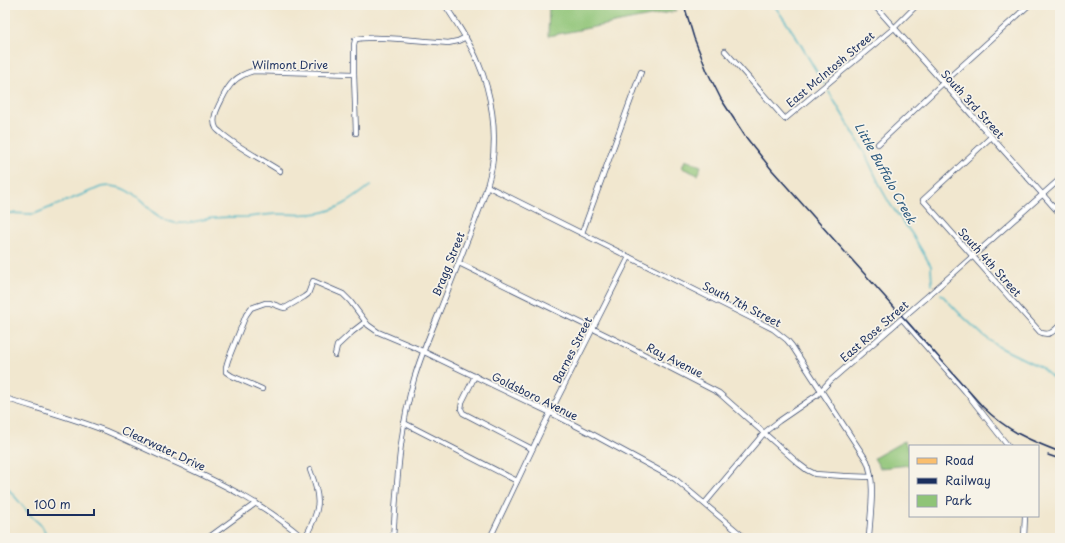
<svg xmlns="http://www.w3.org/2000/svg" width="1065" height="543" font-family="'Playpen Sans',sans-serif">
<style>
.green{fill:#8fc477;stroke:#557a6a}
.lines{fill:none;stroke-linecap:round;stroke-linejoin:round}
.stream{stroke:#47b4c4;stroke-width:1.5}
.minor-casing{stroke:#3b4b6f;stroke-width:6}
.major-casing{stroke:#3b4b6f;stroke-width:8}
.minor{stroke:#fff;stroke-width:4.5}
.major{stroke:#fabe6d;stroke-width:6}
.rail{stroke:#1b2f5e;stroke-width:1.5}
.labels{text-anchor:middle;dominant-baseline:central;stroke-width:3.5;stroke-linejoin:round;paint-order:stroke}
.street-label{font-size:11px;fill:#1b2f5e;stroke:#f7f3e8}
.water-label{font-size:12px;font-style:italic;fill:#28577d;stroke:#f7f3e8}
</style>
<rect width="100%" height="100%" fill="#f7f3e8"/>
<filter id="ink" filterUnits="userSpaceOnUse"><feTurbulence type="fractalNoise" baseFrequency=".025" numOctaves="2"/><feDisplacementMap in="SourceGraphic" scale="8" xChannelSelector="R" yChannelSelector="G"/><feConvolveMatrix kernelMatrix="1 2 1 2 8 2 1 2 1" color-interpolation-filters="sRGB"/></filter>
<filter id="wash" filterUnits="userSpaceOnUse"><feTurbulence type="fractalNoise" baseFrequency=".012" numOctaves="4" result="noise"/><feDisplacementMap in="SourceGraphic" scale="16" xChannelSelector="R" yChannelSelector="G"/><feGaussianBlur stdDeviation="0.9" result="paint"/><feColorMatrix in="noise" values="0 0 0 0 0 0 0 0 0 0 0 0 0 0 0 0 0 1.4 0 .05"/><feComposite in="paint" operator="in"/></filter>
<g filter="url(#wash)">
<rect width="100%" height="100%" fill="#f1e7cf"/>
<g class="green">
<polygon points="549,5 675,5 676,11 548,36"/>
<polygon points="685,160 701,166 698,175 682,168"/>
<polygon points="904,441 910,451 910,465 880,468 874,458"/>
</g>
<g class="lines">
<g class="stream">
<polyline points="774,5 795,35 824,84"/>
<polyline points="829,92 863,149 882,190 890,204 912,234 931,266 932,285"/>
<path d="M5,213l29,1 67,-27c37,-6 43,30 74,36 13,2 26,-4 39,-5 11,-1 23,-1 34,-1 10,-1 20,-3 30,-3 15,0 31,2 46,-2 19,-5 32,-15 47,-27"/>
<polyline points="941,294 960,314 984,336 999,347 1040,367 1060,384"/>
<polyline points="5,485 32,517 42,526 48,538"/>
</g>
</g>
</g>
<g filter="url(#ink)">
<g class="lines">
<g class="minor-casing">
<g id="minor">
<polyline points="874,5 1060,214"/>
<polyline points="725,51 785,119 894,28 917,5"/>
<path d="M356,133l-2,-59v-29l1,-5c9,-6 78,2 93,3l10,-2 8,-4"/>
<path d="M991,137l-68,63 117,132c9,5 14,-1 20,-7"/>
<polyline points="878,144 943,83 1029,5"/>
<path d="M280,171c-20,-13 -42,-23 -60,-39 0,0 -4,-3 -4,-4 -5,-9 2,-21 6,-29 7,-15 14,-23 31,-28l101,3"/>
<path d="M487,186l286,143 14,11 5,6 75,115c9,22 3,53 2,77"/>
<polyline points="582,233 641,72"/>
<polyline points="459,263 618,341 719,393 799,464 807,470 815,474 844,476 871,477"/>
<polyline points="902,319 965,391 1008,446"/>
<polyline points="335,355 337,346 352,332 365,322"/>
<polyline points="475,376 462,402 461,409 463,413 532,449"/>
<polyline points="262,389 232,376 226,372 226,367 228,360 246,315 251,308 265,303 270,303 281,307 285,308 304,297 308,294 313,281 336,291 343,294 350,301 368,325 378,332 416,348 551,413 592,434 675,479 745,538"/>
<path d="M5,398c34,11 68,20 101,33 25,11 50,23 75,34 44,20 86,41 122,73"/>
<polyline points="404,423 517,481"/>
<polyline points="705,503 765,432 779,421 817,395 830,381 938,287 1060,179"/>
<polyline points="208,538 256,503"/>
<path d="M305,538c15,-28 17,-38 5,-68"/>
<path d="M393,538c4,-53 6,-107 21,-159 6,-20 14,-40 22,-59 11,-27 21,-53 31,-79 10,-25 20,-49 25,-75 5,-34 0,-72 -14,-104 -8,-20 -21,-38 -33,-57"/>
<polyline points="490,538 542,429 629,257"/>
<polyline points="1024,538 1025,516"/>
</g>
</g>
<g class="major-casing">
<polyline id="major" points="1059,5 1060,6"/>
</g>
<use href="#minor" class="minor"/>
<use href="#major" class="major"/>
<g class="rail">
<path d="M684,5l10,33 6,15 7,18 14,28 24,37 27,34 211,237c24,24 46,33 77,45"/>
<polyline points="1048,455 1060,459"/>
</g>
</g>
</g>
<g class="labels">
<g class="street-label">
<text x="290" y="64">Wilmont Drive</text>
<text transform="translate(830 69) rotate(-40)">East McIntosh Street</text>
<text transform="translate(973 104) rotate(48)">South 3rd Street</text>
<text transform="translate(990 262) rotate(48)">South 4th Street</text>
<text transform="translate(448 264) rotate(-68)">Bragg Street</text>
<text transform="translate(742 304) rotate(27)">South 7th Street</text>
<text transform="translate(874 331) rotate(-41)">East Rose Street</text>
<text transform="translate(572 350) rotate(-63)">Barnes Street</text>
<text transform="translate(675 360) rotate(27)">Ray Avenue</text>
<text transform="translate(535 396) rotate(26)">Goldsboro Avenue</text>
<text transform="translate(164 448) rotate(25)">Clearwater Drive</text>
</g>
<g class="water-label">
<text transform="translate(886 173) rotate(61)">Little Buffalo Creek</text>
</g>
</g>
<rect width="1065" height="543" fill="none" stroke="#f7f3e8" stroke-width="20"/>
<rect x="909" y="445" width="130" height="72" fill="#f7f3e8" stroke="#9fa5b1"/>
<rect x="917" y="458" width="20" height="6" fill="#fabe6d" stroke="#9fa5b1"/>
<text x="945" y="465" font-size="12" fill="#1b2f5e">Road</text>
<rect x="917" y="478" width="20" height="6" fill="#1b2f5e" stroke="#9fa5b1"/>
<text x="945" y="485" font-size="12" fill="#1b2f5e">Railway</text>
<rect x="917" y="495" width="20" height="12" fill="#8fc477" stroke="#9fa5b1"/>
<text x="945" y="505" font-size="12" fill="#1b2f5e">Park</text>
<path d="M28 509v6h66v-6" fill="none" stroke="#1b2f5e" stroke-width="2"/>
<text x="34" y="509" font-size="12" fill="#1b2f5e" stroke="#f7f3e8" stroke-width="3" paint-order="stroke">100 m</text>
</svg>
